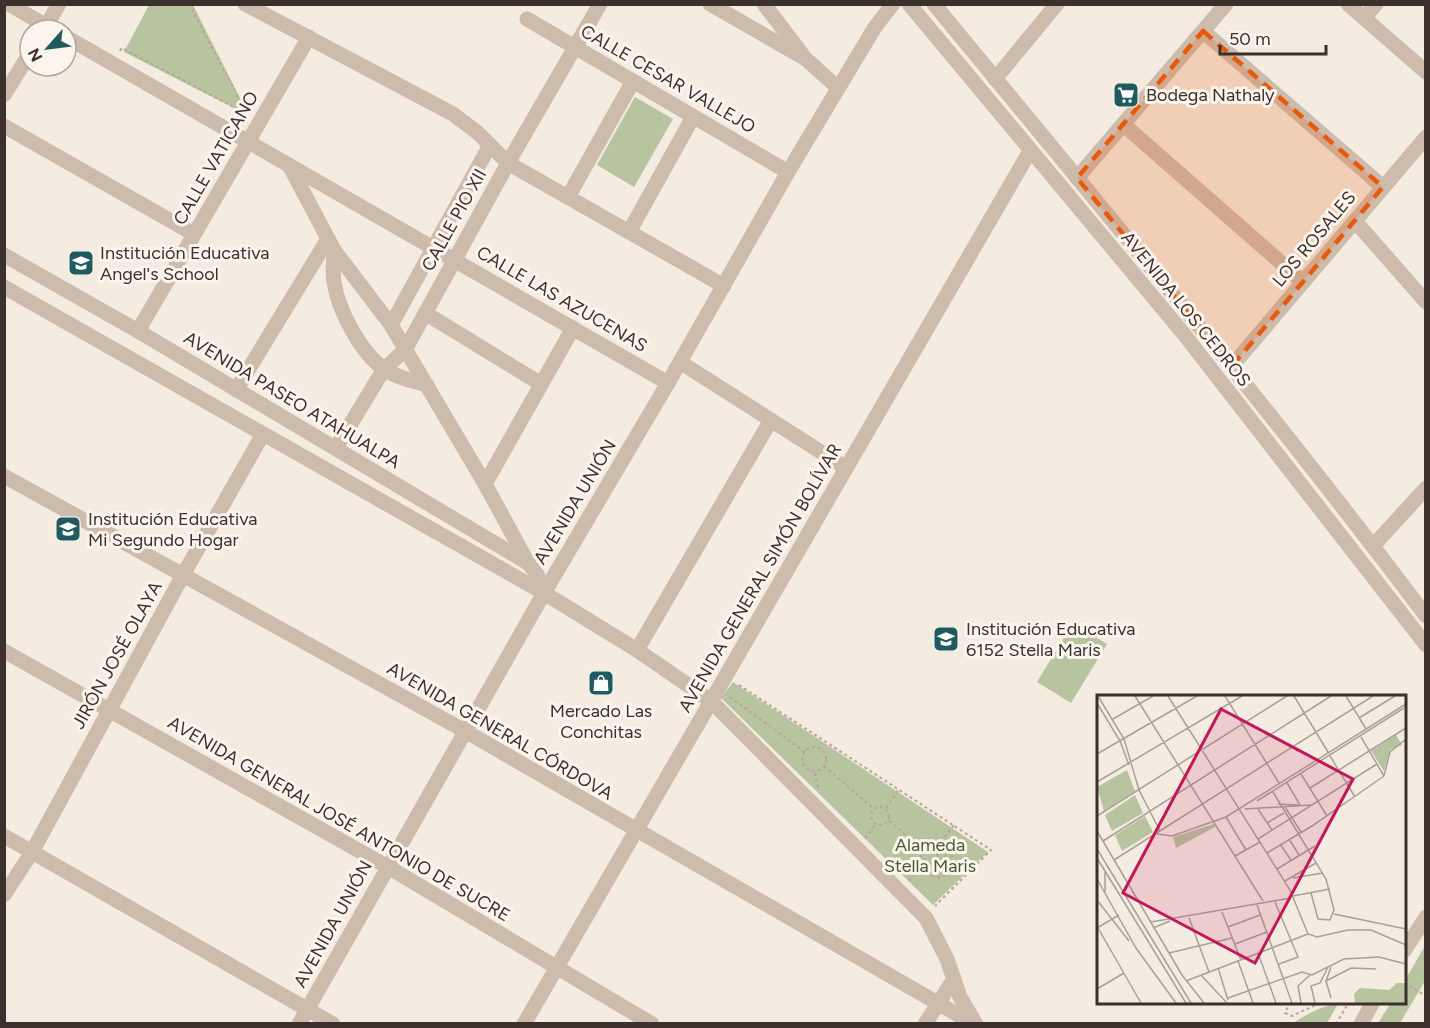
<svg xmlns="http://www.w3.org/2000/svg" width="1430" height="1028" font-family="Figtree,sans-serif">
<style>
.green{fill:#b8c4a0}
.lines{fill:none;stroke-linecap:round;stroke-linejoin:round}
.path{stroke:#b9a596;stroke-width:2;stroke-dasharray:3 3;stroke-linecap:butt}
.minor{stroke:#cdbbac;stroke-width:15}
.marked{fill:#e8590c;fill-opacity:0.2;stroke:#e8590c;stroke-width:4.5;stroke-dasharray:12 8;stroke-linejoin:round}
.labels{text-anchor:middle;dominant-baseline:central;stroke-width:6;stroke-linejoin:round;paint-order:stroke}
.street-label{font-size:18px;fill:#3b302b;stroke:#fbf5ee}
.poi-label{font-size:18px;fill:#3b302b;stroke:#fbf5ee;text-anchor:start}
.park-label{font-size:18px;fill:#4a5a2e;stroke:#fbf5ee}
.inset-road{fill:none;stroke:#aaa098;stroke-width:1.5}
.view{fill:#c2185b;fill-opacity:0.15;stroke:#c2185b;stroke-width:3}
.inset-edge{fill:none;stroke:#3b302b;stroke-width:3}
</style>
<rect width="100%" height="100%" fill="#f4ebe1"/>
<g class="green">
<polygon points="149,5 193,5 245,108 244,111 242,112 124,52"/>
<polygon points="635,97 673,119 634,187 597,165"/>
<polygon points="1073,623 1107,644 1071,703 1037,682"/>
<polygon points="733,682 988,852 933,905 721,698"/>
<polygon points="1425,946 1425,981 1400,1023 1378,1023 1391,1003 1404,1002 1405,980"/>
<path d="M1338,1004l-11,19h-34c15,-9 27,-17 45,-19z"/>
</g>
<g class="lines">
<g class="path">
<polyline points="120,51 122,48 241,111 243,111 244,108 189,4"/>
<polyline points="739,685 991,850 935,906"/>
<polyline points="730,697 805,752"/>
<circle cx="814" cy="759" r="12"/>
<polyline points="824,766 874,809"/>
<polyline points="815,773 818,788"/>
<circle cx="880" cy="816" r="9"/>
<polyline points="886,808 899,789"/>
<polyline points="889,821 919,846"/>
<polyline points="865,838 876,824"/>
<polygon points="923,842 942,860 950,851 954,864 947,875 938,877 929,875 934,868 915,851"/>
<polyline points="933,851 954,825"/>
<polyline points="909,881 926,861"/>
<polyline points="1404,983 1426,996"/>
<polyline points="1290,1002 1285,1013 1292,1016 1322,1002"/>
<polyline points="1336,1024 1349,1002"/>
</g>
<g class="minor">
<polyline points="9,4 53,30"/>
<polyline points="245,4 453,114 478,133 508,163 724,286"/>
<polyline points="710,4 806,59 838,88"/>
<polyline points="764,4 802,54"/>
<polyline points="909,4 1183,333 1426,645"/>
<path d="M934,4c166,202 334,402 492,612"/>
<polyline points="1348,4 1426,72"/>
<polyline points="1364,18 1376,4"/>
<polyline points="527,19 788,172"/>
<polyline points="44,30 59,4"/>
<polyline points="1203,31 1383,187"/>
<polyline points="66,37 668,383"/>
<polyline points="995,79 1057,4"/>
<polyline points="4,95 30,53"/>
<polyline points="1124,125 1303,282"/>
<polyline points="4,126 194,234"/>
<polyline points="289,165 334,250 391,325 485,484 528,563"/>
<polyline points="1077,178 1226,4"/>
<polyline points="568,197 633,81"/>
<polyline points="1355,221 1426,302"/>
<polyline points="629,232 693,117"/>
<path d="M334,250c0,10 -2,22 0,32 4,28 27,71 50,87 13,9 29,12 43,16"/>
<polyline points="4,255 138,331 528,563 537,574 544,593"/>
<polyline points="4,287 544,593 637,650 711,701 926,918 947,959 960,997 976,1024"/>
<polyline points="425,313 541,384"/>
<polyline points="391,325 490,145"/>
<polyline points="138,331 309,37"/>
<polyline points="680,362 846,468"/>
<polyline points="1232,366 1426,137"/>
<polyline points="236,390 328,239"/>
<polyline points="336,448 384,369 405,350 508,163 600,4"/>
<polyline points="4,476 465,731 974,1024"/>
<polyline points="485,484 573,328"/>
<polyline points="1373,546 1426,488"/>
<polyline points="637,650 771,420"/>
<polyline points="4,651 388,867 652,1024"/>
<polyline points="4,836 333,1024"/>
<polyline points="4,895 32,852 183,575 263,434"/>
<polyline points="1404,951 1426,917"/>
<polyline points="299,1024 544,593 668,383 788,172 875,27 893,4"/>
<polyline points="524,1024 1030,151"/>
<polyline points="925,1024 954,979"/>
<polyline points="1361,1024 1373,1002"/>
</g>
</g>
<path class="marked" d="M1203,31l180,156 -151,179 -155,-188z"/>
<defs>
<g id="supermarket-square" transform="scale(1.35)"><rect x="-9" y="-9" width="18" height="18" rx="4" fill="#1f5a5e" stroke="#fbf5ee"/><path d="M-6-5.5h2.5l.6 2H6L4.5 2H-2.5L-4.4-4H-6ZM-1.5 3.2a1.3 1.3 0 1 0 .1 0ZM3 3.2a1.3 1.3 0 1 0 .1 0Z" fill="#fff"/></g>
<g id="school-square" transform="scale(1.35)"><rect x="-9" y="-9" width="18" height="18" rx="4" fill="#1f5a5e" stroke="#fbf5ee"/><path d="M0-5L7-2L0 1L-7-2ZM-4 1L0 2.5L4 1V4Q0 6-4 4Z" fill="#fff"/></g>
<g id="shop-square" transform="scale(1.35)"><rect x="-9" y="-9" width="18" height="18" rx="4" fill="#1f5a5e" stroke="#fbf5ee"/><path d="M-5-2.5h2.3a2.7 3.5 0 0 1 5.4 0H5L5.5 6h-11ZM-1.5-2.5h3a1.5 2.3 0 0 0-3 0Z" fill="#fff"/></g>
</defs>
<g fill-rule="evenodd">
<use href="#supermarket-square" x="1126" y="95"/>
<use href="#school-square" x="81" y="263"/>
<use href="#school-square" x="68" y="529"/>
<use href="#school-square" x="946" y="639"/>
<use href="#shop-square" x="601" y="683"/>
</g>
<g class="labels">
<g class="street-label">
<text transform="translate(668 79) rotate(30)">CALLE CESAR VALLEJO</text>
<text transform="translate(216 158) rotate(-60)">CALLE VATICANO</text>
<text transform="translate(454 220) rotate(-61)">CALLE PIO XII</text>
<text transform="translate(1314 239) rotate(-50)">LOS ROSALES</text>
<text transform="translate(562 299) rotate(30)">CALLE LAS AZUCENAS</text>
<text transform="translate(1186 309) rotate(51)">AVENIDA LOS CEDROS</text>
<text transform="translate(292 400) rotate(31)">AVENIDA PASEO ATAHUALPA</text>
<text transform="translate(575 502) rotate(-59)">AVENIDA UNIÓN</text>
<text transform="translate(760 578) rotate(-60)">AVENIDA GENERAL SIMÓN BOLÍVAR</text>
<text transform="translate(117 655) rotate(-61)">JIRÓN JOSÉ OLAYA</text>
<text transform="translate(500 731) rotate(30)">AVENIDA GENERAL CÓRDOVA</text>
<text transform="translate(339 819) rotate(30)">AVENIDA GENERAL JOSÉ ANTONIO DE SUCRE</text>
<text transform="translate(333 924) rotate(-61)">AVENIDA UNIÓN</text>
</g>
<g class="poi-label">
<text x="1146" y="95">Bodega Nathaly</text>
<text x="100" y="253">Institución Educativa<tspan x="100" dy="21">Angel's School</tspan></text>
<text x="88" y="519">Institución Educativa<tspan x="88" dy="21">Mi Segundo Hogar</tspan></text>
<text x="966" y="629">Institución Educativa<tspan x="966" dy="21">6152 Stella Maris</tspan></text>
<text x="601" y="711" text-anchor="middle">Mercado Las<tspan x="601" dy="21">Conchitas</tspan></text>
</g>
<g class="park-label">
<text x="930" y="845">Alameda<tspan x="930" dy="21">Stella Maris</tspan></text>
</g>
</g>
<g transform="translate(1097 695)">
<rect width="309" height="309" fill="#f4ebe1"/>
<path d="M299,40l6,10 -12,5 -6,21 -13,-20zM30,75l8,21 -31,20 -7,-24zM38,100l8,18 -31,18 -7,-16zM48,121l8,16 -31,19 -7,-16zM117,129l1,3 -39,21 -3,-11zM300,288h9v20h-51l-1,-9 6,-6 29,2z" fill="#b8c4a0"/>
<path class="inset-road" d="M1,1l26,43 15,51 21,41M38,1l128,205M71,1l122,194 18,44 9,3 31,-7h23l35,15M128,1l54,87M197,1l34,56M249,1l20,33M0,8l23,38 9,24M262,23l36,-22M16,24l40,-23M264,42l23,39M0,59l100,-58M233,61l25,41M204,79l26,42M287,81l6,-24 16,-13M0,87l145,-86M190,88l13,22M213,93l96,-60M176,97l53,87 8,31 -4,10 -12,-1 -7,-26M160,106l147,-93M181,109l20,1M188,112l16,25M148,114l66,-4M161,114l14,21M0,121l190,-120M129,122l20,33M170,128l17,-10M0,136l85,144 22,28M60,139l15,2 54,-19 180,-113M161,144l119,-75M192,144l10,16M6,146l228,-145M183,149l11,16M0,154l94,154M170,158l45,-27 72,-50M138,161l25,-14M0,163l89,145M17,165l259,-164M180,174l38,-23M196,183l30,-5M0,184l39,69 40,55M188,186l31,-18M8,197v-20M196,201l37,-7M0,205l32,41M178,207l23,55 -19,7M160,210l35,98M125,217l19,48M237,219l72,15M92,223l20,54M54,227l140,-24M131,232l32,-12M0,233l22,-13M1,233l43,75M56,233l17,-7M138,249l32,-12M72,258l63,-15M161,258l18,50M141,266l15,42M121,273l10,32M104,280l26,28M89,286l122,-47M229,286l25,-13 25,1M0,294l27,-16M131,303l74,-26 10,3 32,-16 35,-2 27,7M234,303l-5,-17 5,-14M204,308l-3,-17 12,-11M218,308l-4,-17 9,-3 8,-16"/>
<path class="view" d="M124,14l132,70 -98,184 -132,-70z"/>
<rect width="309" height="309" class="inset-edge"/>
</g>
<rect width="1430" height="1028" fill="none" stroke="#3b302b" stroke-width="12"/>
<g transform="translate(48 48) rotate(242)"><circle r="28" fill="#fbf5ee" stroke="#aea6a0" stroke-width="1.5"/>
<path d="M0-4.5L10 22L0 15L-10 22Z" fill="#1f5a5e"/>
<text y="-9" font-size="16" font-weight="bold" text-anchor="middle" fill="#3b302b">N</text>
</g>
<path d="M1220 45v9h106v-9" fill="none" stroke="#3b302b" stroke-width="3"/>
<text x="1229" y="45" font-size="18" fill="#3b302b" stroke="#fbf5ee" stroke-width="4.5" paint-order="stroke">50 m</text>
</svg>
